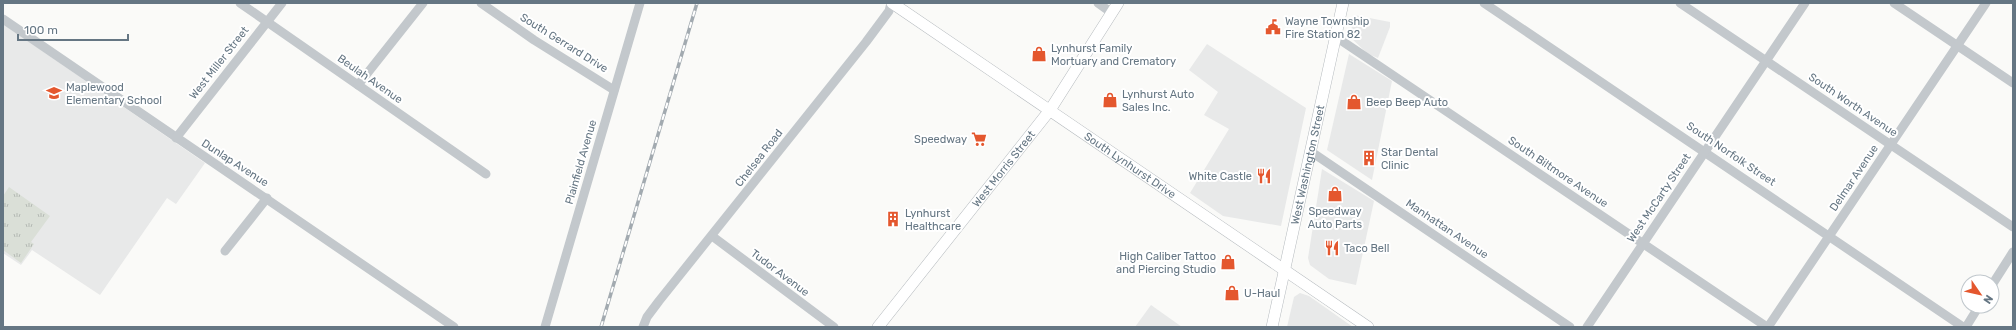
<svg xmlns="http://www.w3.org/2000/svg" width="2016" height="330" font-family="Rubik,sans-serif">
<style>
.built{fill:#e8e9e9}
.park{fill:url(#park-tufts)}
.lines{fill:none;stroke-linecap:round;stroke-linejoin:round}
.major-casing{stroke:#b5babe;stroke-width:12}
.minor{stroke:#c3c8cc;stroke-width:9}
.major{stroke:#fff;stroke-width:11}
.rail-casing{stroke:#a2aab0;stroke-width:3.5}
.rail{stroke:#fff;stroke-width:2;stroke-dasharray:6;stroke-linecap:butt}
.labels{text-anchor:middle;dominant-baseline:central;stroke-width:4;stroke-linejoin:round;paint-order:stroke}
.poi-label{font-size:11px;fill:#657683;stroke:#fff;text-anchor:start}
.street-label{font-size:11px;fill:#657683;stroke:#fff}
</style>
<defs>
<pattern id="park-tufts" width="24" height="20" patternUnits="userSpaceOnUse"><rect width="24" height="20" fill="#dadfd7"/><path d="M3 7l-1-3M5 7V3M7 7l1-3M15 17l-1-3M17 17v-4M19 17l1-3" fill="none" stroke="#b4b9b4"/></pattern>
</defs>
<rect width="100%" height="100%" fill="#fafaf8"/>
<g class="built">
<polygon points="1354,15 1390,22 1390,27 1378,58 1368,54 1350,37"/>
<polygon points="3,24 205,163 176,204 167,198 100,295 32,250 21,265 3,253"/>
<polygon points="1207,44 1306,108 1281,226 1223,216 1190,193 1229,129 1204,115 1218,92 1189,70"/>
<polygon points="1349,54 1392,81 1372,180 1327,150"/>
<polygon points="1322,169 1374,201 1356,285 1329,279 1310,265 1308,258"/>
<polygon points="1300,293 1309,296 1353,327 1287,327 1294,297"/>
<polygon points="1151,305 1182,327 1135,327"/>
</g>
<polygon class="park" points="9,187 50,216 31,242 34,244 21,263 3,250 3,196"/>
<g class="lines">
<g class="major-casing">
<g id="major">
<path id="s1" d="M892,3l476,324"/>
<path id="s2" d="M878,327l172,-217 68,-107"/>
<path id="s3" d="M1272,327l71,-324"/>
</g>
</g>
<g class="minor">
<polyline points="240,3 486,174"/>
<polyline points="481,3 534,40 614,90"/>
<polyline points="1098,3 1112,13"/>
<polyline points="1484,3 1963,327"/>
<polyline points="1680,3 2013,227"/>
<polyline points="1894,3 2013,83"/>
<polyline points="3,19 454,327"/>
<polyline points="1336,37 1767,327"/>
<polyline points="358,85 423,3"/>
<polyline points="176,138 282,3"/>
<polyline points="1310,151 1570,327"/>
<polyline points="712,236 834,327"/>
<polyline points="225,251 267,198"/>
<polyline points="1992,285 2013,252"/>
<polyline points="545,327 640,3"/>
<polyline points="643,327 647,317 659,301 866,42 889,11 891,3"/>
<polyline points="1587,327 1805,3"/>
<polyline points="1768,327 1986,3"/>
<polyline points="1966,327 1979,306"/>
</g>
<use href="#major" class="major"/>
<g class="rail-casing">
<polyline id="rail" points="601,327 697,3"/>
</g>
<use href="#rail" class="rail"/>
</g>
<defs>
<g id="civic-bare" transform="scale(1.2)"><path d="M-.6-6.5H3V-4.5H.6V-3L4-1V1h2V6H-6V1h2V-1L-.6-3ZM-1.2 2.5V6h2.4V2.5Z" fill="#e4572e" stroke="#fff" stroke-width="2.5" paint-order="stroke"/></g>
<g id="shop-bare" transform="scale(1.2)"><path d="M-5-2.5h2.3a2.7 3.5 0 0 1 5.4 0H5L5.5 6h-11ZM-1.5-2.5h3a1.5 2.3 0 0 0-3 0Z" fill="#e4572e" stroke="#fff" stroke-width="2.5" paint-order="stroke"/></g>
<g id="school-bare" transform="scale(1.2)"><path d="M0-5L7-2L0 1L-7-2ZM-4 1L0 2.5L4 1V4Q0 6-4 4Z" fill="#e4572e" stroke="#fff" stroke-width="2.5" paint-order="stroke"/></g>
<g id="supermarket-bare" transform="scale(1.2)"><path d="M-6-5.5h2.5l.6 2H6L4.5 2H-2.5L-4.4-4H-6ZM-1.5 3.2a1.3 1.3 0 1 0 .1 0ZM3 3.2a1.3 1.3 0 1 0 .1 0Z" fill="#e4572e" stroke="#fff" stroke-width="2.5" paint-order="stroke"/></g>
<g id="building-bare" transform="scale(1.2)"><path d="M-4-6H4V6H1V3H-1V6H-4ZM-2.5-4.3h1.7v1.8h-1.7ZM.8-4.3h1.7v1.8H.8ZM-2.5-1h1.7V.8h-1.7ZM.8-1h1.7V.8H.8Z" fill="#e4572e" stroke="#fff" stroke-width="2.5" paint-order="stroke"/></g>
<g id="restaurant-bare" transform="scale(1.2)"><path d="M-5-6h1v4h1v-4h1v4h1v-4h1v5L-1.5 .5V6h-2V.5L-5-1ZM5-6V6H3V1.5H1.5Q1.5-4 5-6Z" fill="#e4572e" stroke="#fff" stroke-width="2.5" paint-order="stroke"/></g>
</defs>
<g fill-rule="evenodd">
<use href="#civic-bare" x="1273" y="27"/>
<use href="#shop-bare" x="1039" y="54"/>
<use href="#school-bare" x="54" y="93"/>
<use href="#shop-bare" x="1110" y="100"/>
<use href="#shop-bare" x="1354" y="102"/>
<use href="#supermarket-bare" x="979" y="139"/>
<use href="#building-bare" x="1369" y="158"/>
<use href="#restaurant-bare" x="1264" y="176"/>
<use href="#shop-bare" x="1335" y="194"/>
<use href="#building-bare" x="893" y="219"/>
<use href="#restaurant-bare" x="1332" y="248"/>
<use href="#shop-bare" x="1228" y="262"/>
<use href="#shop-bare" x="1232" y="293"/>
</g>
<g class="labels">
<g class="poi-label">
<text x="1285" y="21">Wayne Township<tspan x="1285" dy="13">Fire Station 82</tspan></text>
<text x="1051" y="48">Lynhurst Family<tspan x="1051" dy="13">Mortuary and Crematory</tspan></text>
<text x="66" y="87">Maplewood<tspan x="66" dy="13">Elementary School</tspan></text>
<text x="1122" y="94">Lynhurst Auto<tspan x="1122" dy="13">Sales Inc.</tspan></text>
<text x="1366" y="102">Beep Beep Auto</text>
<text x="967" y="139" text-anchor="end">Speedway</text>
<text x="1381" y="152">Star Dental<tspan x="1381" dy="13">Clinic</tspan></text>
<text x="1252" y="176" text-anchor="end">White Castle</text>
<text x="1335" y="211" text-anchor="middle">Speedway<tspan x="1335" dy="13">Auto Parts</tspan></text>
<text x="905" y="213">Lynhurst<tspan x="905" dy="13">Healthcare</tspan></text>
<text x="1344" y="248">Taco Bell</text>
<text x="1216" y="256" text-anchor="end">High Caliber Tattoo<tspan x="1216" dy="13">and Piercing Studio</tspan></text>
<text x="1244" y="293">U-Haul</text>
</g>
<g class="street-label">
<text transform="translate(564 43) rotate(32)">South Gerrard Drive</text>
<text transform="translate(219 63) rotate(-52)">West Miller Street</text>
<text transform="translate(370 79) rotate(35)">Beulah Avenue</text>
<text transform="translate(1853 105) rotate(34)">South Worth Avenue</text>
<text transform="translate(1731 154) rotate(34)">South Norfolk Street</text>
<text transform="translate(759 158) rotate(-52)">Chelsea Road</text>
<text transform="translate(581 162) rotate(-74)">Plainfield Avenue</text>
<text transform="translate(235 163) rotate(33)">Dunlap Avenue</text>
<text stroke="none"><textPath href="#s1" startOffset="288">South Lynhurst Drive</textPath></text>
<text stroke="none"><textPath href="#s3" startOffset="166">West Washington Street</textPath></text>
<text stroke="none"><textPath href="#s2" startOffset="202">West Morris Street</textPath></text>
<text transform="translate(1558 172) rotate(34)">South Biltmore Avenue</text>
<text transform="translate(1854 178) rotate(-56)">Delmar Avenue</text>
<text transform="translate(1659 198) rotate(-56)">West McCarty Street</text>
<text transform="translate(1447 229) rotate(34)">Manhattan Avenue</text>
<text transform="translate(780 273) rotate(37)">Tudor Avenue</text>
</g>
</g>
<rect width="2016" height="330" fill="none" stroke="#657683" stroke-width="8"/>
<g transform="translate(1980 294) rotate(124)"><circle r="19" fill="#ffffff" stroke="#c1c8cd"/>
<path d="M0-3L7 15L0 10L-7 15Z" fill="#e4572e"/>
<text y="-6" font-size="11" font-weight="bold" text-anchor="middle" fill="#657683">N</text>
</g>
<path d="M18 34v6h110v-6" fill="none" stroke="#657683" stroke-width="2"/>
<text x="24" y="34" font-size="12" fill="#657683" stroke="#ffffff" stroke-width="3" paint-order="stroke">100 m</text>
</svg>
